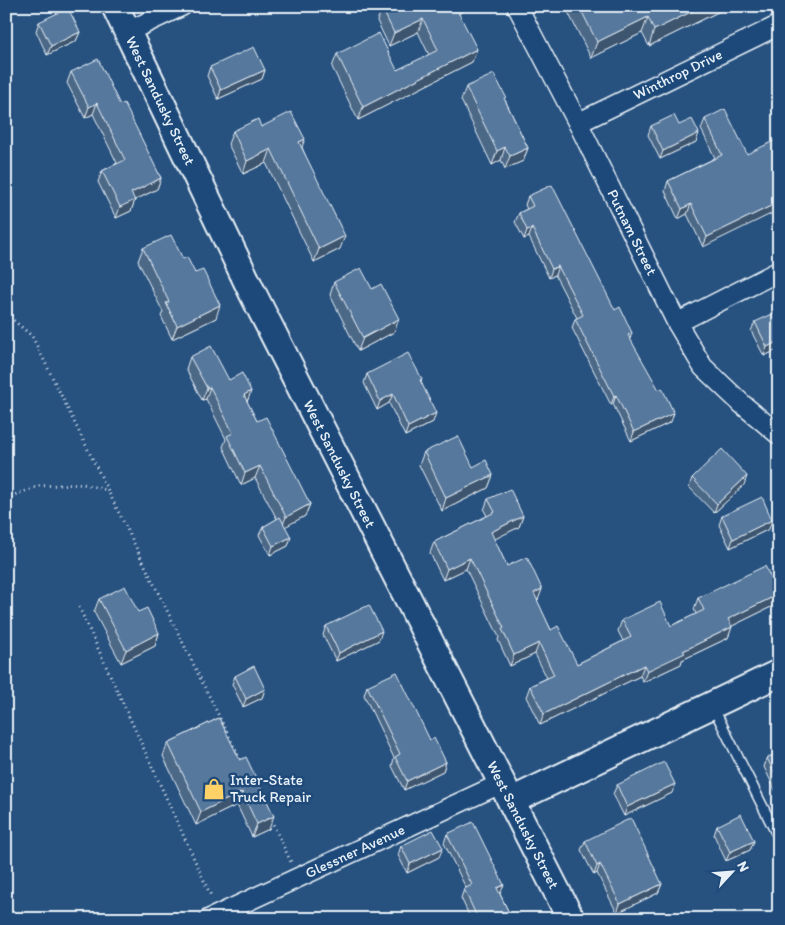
<svg xmlns="http://www.w3.org/2000/svg" width="785" height="925" font-family="Itim,sans-serif">
<style>
.lines{fill:none;stroke-linecap:round;stroke-linejoin:round}
.lane-casing{stroke:#e8f1f8;stroke-width:12}
.street-casing{stroke:#e8f1f8;stroke-width:22}
.secondary-casing{stroke:#e8f1f8;stroke-width:30}
.path{stroke:#e8f1f8;stroke-width:3;stroke-dasharray:1 4;stroke-linecap:butt}
.lane{stroke:#1f4a7a;stroke-width:9}
.street{stroke:#1f4a7a;stroke-width:19}
.secondary{stroke:#1f4a7a;stroke-width:26}
.wall{fill:#4b6787;stroke:#e8f1f8}
.shaded-wall{fill:#3d546e;stroke:#e8f1f8}
.building{fill:#57789d;stroke:#e8f1f8}
.labels{text-anchor:middle;dominant-baseline:central;stroke-width:5;stroke-linejoin:round;paint-order:stroke}
.street-label{font-size:15px;fill:#e8f1f8;stroke:#1f4a7a}
.poi-label{font-size:15px;fill:#e8f1f8;stroke:#1f4a7a;text-anchor:start}
</style>
<rect width="100%" height="100%" fill="#27517f"/>
<filter id="ink" filterUnits="userSpaceOnUse"><feTurbulence type="fractalNoise" baseFrequency=".02" numOctaves="2"/><feDisplacementMap in="SourceGraphic" scale="10" xChannelSelector="R" yChannelSelector="G"/><feConvolveMatrix kernelMatrix="1 2 1 2 8 2 1 2 1" color-interpolation-filters="sRGB"/></filter>
<g filter="url(#ink)">
<g class="lines">
<g class="lane-casing">
<polyline id="lane" points="713,707 779,839"/>
</g>
<g class="street-casing">
<g id="street">
<path id="s1" d="M517,6l61,117 99,200 26,44 39,37 37,31"/>
<polyline points="127,32 182,6"/>
<path id="s2" d="M578,123l201,-98"/>
<polyline points="677,323 779,271"/>
<path id="s3" d="M209,919l293,-136"/>
</g>
</g>
<g class="secondary-casing">
<g id="secondary">
<path id="s4" d="M115,6l138,288 318,625"/>
<polyline points="511,801 779,673"/>
</g>
</g>
<g class="path">
<polyline points="6,314 32,336 242,763"/>
<polyline points="6,498 39,486 83,484 107,490"/>
<polyline points="79,607 212,898"/>
<polyline points="271,820 291,862"/>
</g>
<use href="#lane" class="lane"/>
<use href="#street" class="street"/>
<use href="#secondary" class="secondary"/>
</g>
<g class="wall">
<polygon points="386,6 464,6 462,12 459,13 472,62 358,120 332,67 337,54 397,70 429,55 418,32 389,46 377,21 382,8"/>
<polygon points="565,6 617,6 619,9 730,6 649,46 642,33 591,58"/>
<polygon points="39,22 80,32 76,41 47,55 36,31"/>
<polygon points="210,67 265,70 262,79 218,99 207,76"/>
<polygon points="71,72 120,105 161,178 157,189 135,200 131,211 116,218 98,182 102,171 117,163 93,114 85,118 67,83"/>
<polygon points="466,87 505,100 528,148 523,161 505,169 501,160 492,165 461,100"/>
<polygon points="705,119 747,154 703,247 687,214 678,219 665,191 668,181 715,158 701,129"/>
<polygon points="679,125 696,142 660,159 648,135 651,126"/>
<polygon points="261,127 302,147 340,249 314,262 266,163 243,174 228,144 233,131"/>
<polygon points="528,196 632,333 630,339 671,422 631,441 613,404 611,405 572,328 575,319 577,318 555,275 549,278 529,237 524,239 515,222 519,213 527,209 525,205"/>
<polygon points="143,248 183,259 195,273 216,318 172,339 161,316 163,312 138,261"/>
<polygon points="334,282 394,332 358,351 330,295"/>
<polygon points="755,322 779,349 764,356 751,331"/>
<polygon points="190,357 229,380 251,391 247,402 257,421 310,504 305,516 285,526 288,546 270,555 259,535 263,527 277,519 255,478 241,485 223,447 226,439 206,399 202,400 186,369"/>
<polygon points="367,374 422,379 421,382 433,422 405,436 389,403 377,410 364,383"/>
<polygon points="424,452 473,467 493,475 488,488 442,511 419,465"/>
<polygon points="692,478 744,485 714,513 689,487"/>
<polygon points="488,499 523,516 519,527 494,539 507,566 542,589 537,601 551,630 577,664 623,641 618,631 622,620 671,626 696,614 694,609 698,598 779,594 775,605 732,626 728,638 682,660 681,664 643,682 640,676 540,725 526,697 530,686 547,678 535,654 510,666 498,640 499,637 466,569 443,580 430,553 434,542 487,516 484,510"/>
<polygon points="722,516 769,529 730,548 719,525"/>
<polygon points="99,599 138,612 159,633 155,646 121,663 94,612"/>
<polygon points="326,626 379,640 336,661 323,635"/>
<polygon points="235,676 265,689 262,698 243,707 232,684"/>
<polygon points="367,686 430,740 446,762 443,771 404,790 392,766 394,758 364,695"/>
<polygon points="219,718 269,829 252,837 237,805 196,825 163,756 168,743"/>
<polygon points="779,752 779,794 777,794 764,767 767,758"/>
<polygon points="617,785 672,793 624,816 613,794"/>
<polygon points="717,826 754,841 750,850 726,861 714,835"/>
<polygon points="447,834 500,894 511,917 521,919 471,919 461,898 464,889 466,888 444,843"/>
<polygon points="585,841 662,884 658,893 617,913 597,873 594,875 581,850"/>
<polygon points="401,846 439,857 407,873 398,855"/>
</g>
<g class="shaded-wall">
<polygon points="454,6 464,6 462,12 450,17"/>
<polygon points="703,6 730,6 649,46 654,30"/>
<polygon points="648,17 642,33 591,58 597,42"/>
<polygon points="423,19 418,32 389,46 394,33"/>
<polygon points="80,32 76,41 47,55 51,46"/>
<polygon points="477,49 472,62 358,120 363,107"/>
<polygon points="265,70 262,79 218,99 221,90"/>
<polygon points="97,103 93,114 85,118 89,107"/>
<polygon points="699,133 696,142 660,159 663,151"/>
<polygon points="305,139 300,152 299,142"/>
<polygon points="505,147 501,160 492,165 497,151"/>
<polygon points="528,148 523,161 505,169 510,156"/>
<polygon points="271,149 266,163 243,174 247,161"/>
<polygon points="161,178 157,189 135,200 131,211 116,218 120,207 131,193"/>
<polygon points="779,202 779,210 703,247 707,237"/>
<polygon points="691,204 687,214 678,219 682,209"/>
<polygon points="532,228 529,237 524,239 527,230"/>
<polygon points="345,236 340,249 314,262 319,249"/>
<polygon points="558,266 555,275 549,278 552,269"/>
<polygon points="220,305 216,318 172,339 177,326"/>
<polygon points="399,319 394,332 358,351 363,338"/>
<polygon points="779,341 779,349 764,356 767,347"/>
<polygon points="210,387 206,399 202,400 207,388"/>
<polygon points="251,391 247,402 244,395"/>
<polygon points="393,394 389,403 377,410 380,401"/>
<polygon points="616,395 613,404 611,405 614,396"/>
<polygon points="436,413 433,422 405,436 408,427"/>
<polygon points="674,413 671,422 631,441 634,432"/>
<polygon points="260,466 255,478 241,485 245,473"/>
<polygon points="493,475 488,488 442,511 446,498"/>
<polygon points="747,476 744,485 714,513 717,504"/>
<polygon points="310,504 305,516 281,529 286,517"/>
<polygon points="523,516 519,527 487,543 491,532"/>
<polygon points="772,520 769,529 730,548 733,539"/>
<polygon points="291,537 288,546 270,555 273,546"/>
<polygon points="470,558 466,569 443,580 447,569"/>
<polygon points="542,589 538,600 529,604 534,593"/>
<polygon points="779,594 775,605 724,630 728,619"/>
<polygon points="732,627 728,638 682,660 681,664 643,682 647,671 683,651"/>
<polygon points="382,631 379,640 336,661 339,653"/>
<polygon points="159,633 155,646 121,663 126,650"/>
<polygon points="539,643 535,654 510,666 514,655"/>
<polygon points="644,665 640,676 540,725 544,714"/>
<polygon points="265,689 262,698 243,707 246,699"/>
<polygon points="446,762 443,771 404,790 407,781"/>
<polygon points="675,784 672,793 624,816 627,807"/>
<polygon points="242,792 237,805 196,825 201,812"/>
<polygon points="274,816 269,829 252,837 257,824"/>
<polygon points="754,841 750,850 726,861 730,852"/>
<polygon points="443,848 439,857 407,873 410,864"/>
<polygon points="600,864 597,873 594,875 597,866"/>
<polygon points="662,884 658,893 617,913 620,904"/>
<polygon points="504,885 500,894 494,897 497,888"/>
</g>
<g class="building">
<polygon points="386,6 455,6 477,49 363,107 337,54 379,33 397,70 438,50 423,19 394,33 382,8"/>
<polygon points="579,6 617,6 619,9 625,6 703,6 654,30 648,17 597,42"/>
<polygon points="68,8 80,32 51,46 39,22"/>
<polygon points="254,47 265,70 221,90 210,67"/>
<polygon points="98,59 120,105 124,103 161,178 131,193 135,200 120,207 102,171 125,160 97,103 89,107 71,72"/>
<polygon points="494,74 506,97 504,98 528,148 510,156 505,147 497,151 466,87"/>
<polygon points="725,109 747,154 776,140 779,145 779,202 707,237 691,204 682,209 668,181 722,155 705,119"/>
<polygon points="291,112 305,139 299,142 345,236 319,249 271,149 247,161 233,131 258,119 261,127"/>
<polygon points="674,115 679,125 692,119 699,133 663,151 651,126"/>
<polygon points="552,185 615,310 620,307 632,333 628,335 659,390 662,388 674,413 634,432 616,395 614,396 575,319 583,315 558,266 552,269 532,228 527,230 519,213 533,206 528,196"/>
<polygon points="171,235 183,259 187,257 195,273 203,270 220,305 177,326 166,303 169,302 143,248"/>
<polygon points="361,268 372,289 381,284 399,319 363,338 334,282"/>
<polygon points="779,311 779,341 767,347 755,322"/>
<polygon points="211,346 229,380 242,373 251,391 244,395 257,421 266,417 310,504 286,517 260,466 245,473 227,436 233,433 210,387 207,388 190,357"/>
<polygon points="408,353 422,379 420,380 436,413 408,427 393,394 380,401 367,374"/>
<polygon points="458,436 473,467 486,460 493,475 446,498 424,452"/>
<polygon points="722,449 747,476 717,504 692,478"/>
<polygon points="510,489 523,516 491,532 507,566 527,557 542,589 534,593 551,630 558,626 577,664 631,637 622,620 660,602 671,626 704,610 698,598 765,566 779,594 728,619 732,627 683,651 685,653 647,671 644,665 544,714 530,686 554,675 539,643 514,655 502,629 504,628 470,558 447,569 434,542 495,512 488,499"/>
<polygon points="762,497 772,520 733,539 722,516"/>
<polygon points="280,517 291,537 273,546 263,527"/>
<polygon points="125,586 138,612 147,608 159,633 126,650 99,599"/>
<polygon points="369,605 382,631 339,653 326,626"/>
<polygon points="254,666 265,689 246,699 235,676"/>
<polygon points="397,672 430,740 434,738 446,762 407,781 395,757 400,754 367,686"/>
<polygon points="219,718 240,760 246,757 274,816 257,824 242,792 201,812 168,743"/>
<polygon points="779,752 779,782 767,758"/>
<polygon points="664,762 675,784 627,807 617,785"/>
<polygon points="741,814 754,841 730,852 717,826"/>
<polygon points="631,818 662,884 620,904 600,864 597,866 585,841"/>
<polygon points="473,822 504,885 497,888 511,917 519,913 521,919 478,919 464,889 472,885 447,834"/>
<polygon points="433,830 443,848 410,864 401,846"/>
</g>
</g>
<defs>
<g id="shop-bare" transform="scale(1.725)"><path d="M-5-2.5h2.3a2.7 3.5 0 0 1 5.4 0H5L5.5 6h-11ZM-1.5-2.5h3a1.5 2.3 0 0 0-3 0Z" fill="#ffd166" stroke="#1f4a7a" stroke-width="2.5" paint-order="stroke"/></g>
</defs>
<g fill-rule="evenodd">
<use href="#shop-bare" x="214" y="789"/>
</g>
<g class="labels">
<g class="street-label">
<text stroke="none"><textPath href="#s2" startOffset="111">Winthrop Drive</textPath></text>
<text stroke="none"><textPath href="#s4" startOffset="105">West Sandusky Street</textPath></text>
<text stroke="none"><textPath href="#s1" startOffset="254">Putnam Street</textPath></text>
<text stroke="none"><textPath href="#s4" startOffset="510">West Sandusky Street</textPath></text>
<text stroke="none"><textPath href="#s4" startOffset="915">West Sandusky Street</textPath></text>
<text stroke="none"><textPath href="#s3" startOffset="161">Glessner Avenue</textPath></text>
</g>
<g class="poi-label">
<text x="230" y="780">Inter-State<tspan x="230" dy="17">Truck Repair</tspan></text>
</g>
</g>
<rect width="785" height="925" fill="none" stroke="#1f4a7a" stroke-width="25"/>
<rect x="12" y="12" width="760" height="900" fill="none" stroke="#e8f1f8" stroke-width="2" filter="url(#ink)"/>
<g transform="translate(732 872) rotate(64)" stroke="#1f4a7a" stroke-width="4" paint-order="stroke">
<path d="M0-4L9 19L0 12L-9 19Z" fill="#e8f1f8"/>
<text y="-8" font-size="14" font-weight="bold" text-anchor="middle" fill="#e8f1f8">N</text>
</g>
</svg>
